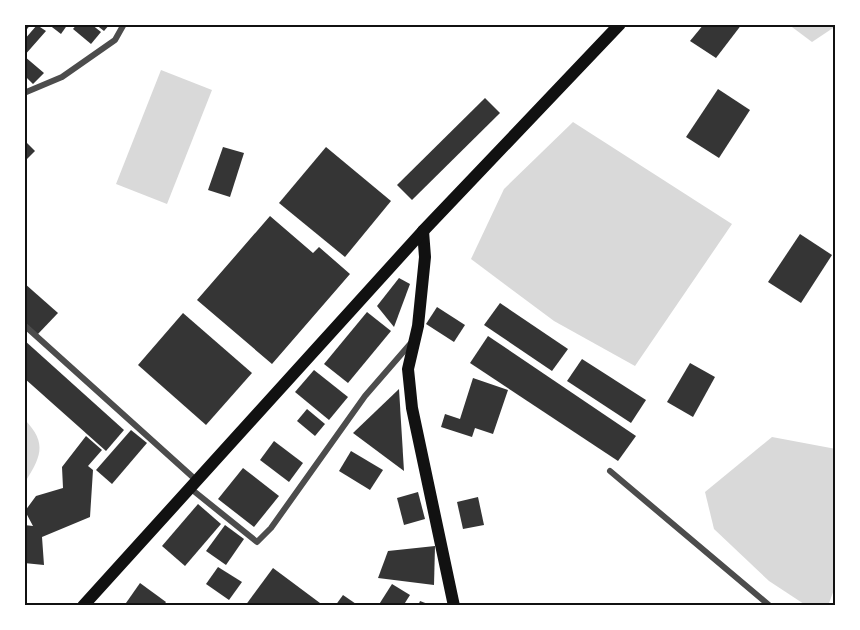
<svg xmlns="http://www.w3.org/2000/svg" width="860" height="630" font-family="'Work Sans',sans-serif">
<style>
.water{fill:#d9d9d9}
.building{fill:#353535}
.lines{fill:none;stroke-linecap:round;stroke-linejoin:round}
.minor{stroke:#4c4c4c;stroke-width:6}
.secondary{stroke:#111;stroke-width:12}
.primary{stroke:#111;stroke-width:12}
.neatline{fill:none;stroke:#111;stroke-width:2}
</style>
<rect width="100%" height="100%" fill="#fff"/>
<g class="water">
<polygon points="794,24 836,24 836,26 812,42 792,27"/>
<polygon points="161,70 212,90 167,204 116,184"/>
<polygon points="573,122 732,224 635,366 554,321 471,259 504,189"/>
<path d="M24,419c25,25 16,39 0,65z"/>
<polygon points="772,437 836,449 836,584 828,606 807,606 769,581 714,529 705,492"/>
</g>
<g class="building">
<polygon points="24,24 31,24 24,33"/>
<polygon points="48,24 68,24 61,34"/>
<polygon points="77,24 91,24 101,32 91,44 73,29"/>
<polygon points="95,24 110,24 104,31"/>
<polygon points="704,24 742,24 716,58 690,41"/>
<polygon points="37,25 46,31 24,56 44,73 33,84 24,75 24,40"/>
<polygon points="718,89 750,110 719,158 686,137"/>
<polygon points="485,98 500,113 412,200 397,185"/>
<polygon points="24,140 35,151 24,162"/>
<polygon points="223,147 244,153 230,197 208,190"/>
<polygon points="326,147 391,201 345,257 279,203"/>
<polygon points="270,216 313,253 319,247 350,274 272,364 197,300"/>
<polygon points="800,234 832,255 801,303 768,282"/>
<polygon points="399,278 410,284 394,327 377,306"/>
<polygon points="24,283 58,313 37,335 24,323"/>
<polygon points="500,303 568,349 552,371 484,325"/>
<polygon points="437,307 465,325 454,342 426,324"/>
<polygon points="367,312 391,331 348,383 324,364"/>
<polygon points="183,313 252,373 206,425 138,365"/>
<polygon points="488,336 636,436 618,461 470,363"/>
<polygon points="24,340 124,430 106,451 24,378"/>
<polygon points="582,359 646,400 631,423 567,381"/>
<polygon points="690,363 715,377 693,417 667,402"/>
<polygon points="314,370 348,397 329,420 295,392"/>
<polygon points="473,378 508,390 493,434 475,428 472,437 441,427 445,414 460,419"/>
<polygon points="399,389 404,471 353,433"/>
<polygon points="307,409 325,424 315,436 297,421"/>
<polygon points="131,430 147,443 112,484 96,470"/>
<polygon points="86,436 102,450 88,466 93,470 90,517 42,537 44,565 24,563 24,525 33,526 25,511 36,496 63,488 62,467"/>
<polygon points="274,441 303,463 289,482 260,460"/>
<polygon points="351,451 383,470 370,490 339,471"/>
<polygon points="243,468 279,496 254,527 218,499"/>
<polygon points="418,492 425,519 404,525 397,498"/>
<polygon points="478,497 484,525 463,529 457,502"/>
<polygon points="198,504 221,524 185,566 162,546"/>
<polygon points="225,525 244,539 226,565 206,551"/>
<polygon points="435,546 434,585 378,578 388,551"/>
<polygon points="218,567 242,582 229,600 206,584"/>
<polygon points="273,568 324,606 245,606"/>
<polygon points="140,583 166,602 163,606 130,606 126,603"/>
<polygon points="392,584 410,595 403,606 378,606"/>
<polygon points="343,595 359,606 335,606"/>
<polygon points="420,601 433,606 418,606"/>
</g>
<g class="lines">
<g class="minor">
<polyline points="24,93 62,77 115,40 124,24"/>
<polyline points="24,325 196,480"/>
<polyline points="610,471 770,606"/>
<polyline points="190,488 257,542 271,528 365,396 411,343"/>
</g>
<polyline class="secondary" points="423,231 425,257 418,326 408,369 412,408 454,606"/>
<polyline class="primary" points="83,606 423,231 620,24"/>
</g>
<rect width="860" height="630" fill="none" stroke="#ffffff" stroke-width="51"/>
<rect x="26" y="26" width="808" height="578" class="neatline"/>
</svg>
